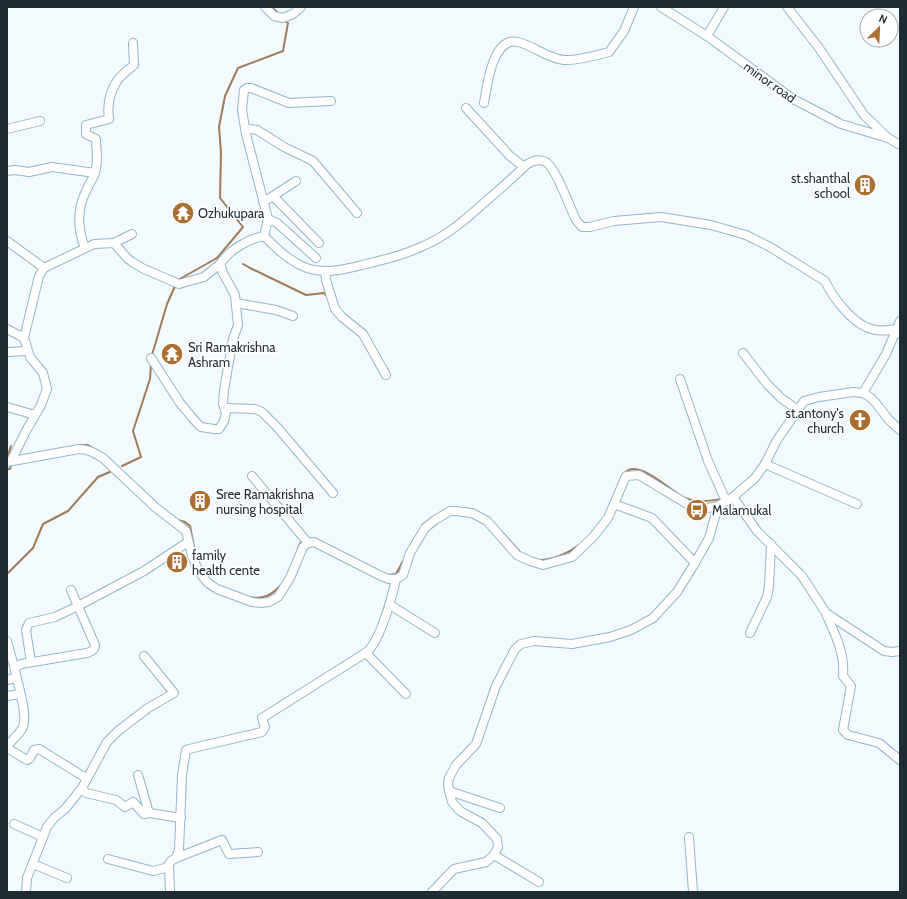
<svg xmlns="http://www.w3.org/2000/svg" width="907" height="899" font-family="Cabin,sans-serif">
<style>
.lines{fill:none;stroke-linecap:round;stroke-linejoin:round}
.stream{stroke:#9e7a59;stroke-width:2}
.minor-casing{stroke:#92b7c8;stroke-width:10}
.minor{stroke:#fff;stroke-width:8}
.labels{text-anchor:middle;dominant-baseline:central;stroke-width:3;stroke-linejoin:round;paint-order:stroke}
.street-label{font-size:13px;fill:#1e2c33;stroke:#fff}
.poi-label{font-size:13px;fill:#1e2c33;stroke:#fff;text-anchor:start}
</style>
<rect width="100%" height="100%" fill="#f3fafe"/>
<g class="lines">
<g class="stream">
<polyline points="272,7 278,13"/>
<polyline points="243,264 250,268 306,295 324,293 327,296"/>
<polyline points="178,280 217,258 243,227 220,198 221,152 219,127 225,96 238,68 283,51 288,23 285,21"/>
<polyline points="152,355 167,304 176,284"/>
<polyline points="80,445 88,445 94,449"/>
<polyline points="7,459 11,446"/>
<polyline points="122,466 141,457 133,431 150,379 151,364"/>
<polyline points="7,469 10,469 11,466"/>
<path d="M624,474c13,-18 47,18 61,24 12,5 24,3 37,1"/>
<polyline points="178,520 185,522 190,526 194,547"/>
<polyline points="501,531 520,552"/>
<polyline points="298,548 302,540"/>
<path d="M539,560c14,0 30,-7 40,-15"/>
<polyline points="7,574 33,548 43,524 68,511 98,477 112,471"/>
<polyline points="389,575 396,574 403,561"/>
<path d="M249,597c15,3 23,-2 33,-13"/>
</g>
<g class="minor-casing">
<g id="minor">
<polyline points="265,7 274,16 283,18 293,14 301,7"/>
<polyline points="661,7 707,36 793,99 841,124 888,138"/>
<polyline points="787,7 819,48 864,115 888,138 900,145"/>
<polyline points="707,36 724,7"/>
<path d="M484,103c3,-16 8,-67 34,-61 16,4 29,16 46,18 12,1 33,-5 45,-8l15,-21 10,-24"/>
<polyline points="466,108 510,156 524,167"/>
<polyline points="7,129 40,121"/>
<polyline points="246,130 249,129 257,130 284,147 313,161 357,213"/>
<polyline points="7,171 15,170 29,172 52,167 95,173"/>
<polyline points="270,198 296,181"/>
<polyline points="263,202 270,198 275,198 319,243"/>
<polyline points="268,219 277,223 316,258"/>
<path d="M264,236c11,11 23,23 38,30 19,9 41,4 60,-1 21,-5 42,-10 61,-19 24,-10 43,-27 62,-44 14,-12 28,-24 41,-37 6,-4 13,-7 20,-3 10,6 24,46 30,58l6,7h8l24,-6 47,-4 50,8 35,10 24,12 55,34c7,15 25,39 41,46 10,5 20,4 30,2l4,5"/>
<polyline points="7,241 44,268"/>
<polyline points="114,243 132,234"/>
<path d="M85,248c-8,-20 -8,-40 2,-59 2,-6 7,-11 8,-17 4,-10 1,-23 1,-33l-10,-5v-9l23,-6c-2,-13 1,-27 8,-38 4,-6 11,-11 17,-16l-1,-22"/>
<path d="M220,264c9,-14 28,-25 44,-28l4,-17 -22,-85 -4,-24 2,-20 3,-2h4l38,15 42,-2"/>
<polyline points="325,271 326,280 335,309 342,317 363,334 386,375"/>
<polyline points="236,303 276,310 293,316"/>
<polyline points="7,329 24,338"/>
<polyline points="7,352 27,351"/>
<polyline points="743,353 767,384 781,398 798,410"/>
<polyline points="680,379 708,461 726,501"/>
<polyline points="863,393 886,354 900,321"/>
<polyline points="7,407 35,415"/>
<polyline points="225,408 255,409 262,412 277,427 333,493"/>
<polyline points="11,461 26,431 41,405 47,389 43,373 30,357 24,338 39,276 44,268 94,244 114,243 127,258 132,262 144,269 179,284 204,277 220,264 223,273 235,295 238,325 233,339 224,390 223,404 226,413 224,421 219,429 214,429 201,427 195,421 180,403 151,358"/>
<path d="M7,462l72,-13c9,0 16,4 24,9l52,49 31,24 6,25 7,16 9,11 9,6 35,13 9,1 8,-1 9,-5 12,-19 13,-31 5,-4 6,-1 67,34 8,3h7l7,-4 7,-22 15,-25 10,-8 15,-9h5l17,2 15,8 30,34 13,6 13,4 29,-8 21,-20 15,-19 18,-42 13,-1 58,35 21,-4"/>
<polyline points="765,464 857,504"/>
<polyline points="252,476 308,543"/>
<polyline points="733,497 757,531 802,576 826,613 884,651 892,652 900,651"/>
<polyline points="614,504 652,518 695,563"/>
<polyline points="390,605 435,633"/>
<path d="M826,614c9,20 19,39 17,62l8,10 -8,44 5,5 31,8 21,17"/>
<polyline points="750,633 767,597 769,587 771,544"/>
<polyline points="7,641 15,670"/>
<polyline points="366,653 406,694"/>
<polyline points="31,662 26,630 29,623 55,617 78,606 144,571 188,542"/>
<polyline points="7,680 16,678"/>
<polyline points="7,696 20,694"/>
<path d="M7,746c5,-6 11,-11 15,-17 7,-10 -4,-45 -7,-58l1,-4 5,-3 66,-11c5,-2 8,-3 8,-8l-24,-55"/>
<polyline points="7,748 27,760 30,758 34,750 39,749 86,778"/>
<polyline points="138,775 149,813"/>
<polyline points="82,788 86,793 116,800 125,807 133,802 144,814 149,813 181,818"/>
<polyline points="449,791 500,808"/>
<polyline points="14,824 43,837"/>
<polyline points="689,837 693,892"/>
<polyline points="494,855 539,882"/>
<polyline points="176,858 222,840 229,854 258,852"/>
<polyline points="108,859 153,871 169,867"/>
<polyline points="33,864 67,878"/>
<polyline points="26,892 27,878 47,827 54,818 65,809 82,788 107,742 118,731 148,708 174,693 144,656"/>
<path d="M170,892l-1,-28 2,-3 5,-3 3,-8 3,-75 4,-25 3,-1 73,-17 3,-5 -3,-9 105,-66c14,-13 25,-55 29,-73"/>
<polyline points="432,892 454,869 486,862 494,855 498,847 497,839 482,823 460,811 452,802 448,785 449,778 456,765 476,744 496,686 515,649 521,644 534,641 572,644 610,637 631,630 653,618 677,592 695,563 709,538 718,506 733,497 755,478 765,464 777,440 804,401 819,397 853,392 863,393 870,397 875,402 889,420 900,430"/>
</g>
</g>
<use href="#minor" class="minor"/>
</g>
<defs>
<g id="building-disc" transform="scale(1.15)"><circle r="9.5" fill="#ac6f33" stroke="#fff"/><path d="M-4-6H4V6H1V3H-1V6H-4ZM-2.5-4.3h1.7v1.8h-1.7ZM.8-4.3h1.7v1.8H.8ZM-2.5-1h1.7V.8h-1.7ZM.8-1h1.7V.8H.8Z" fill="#fff"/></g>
<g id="temple-disc" transform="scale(1.15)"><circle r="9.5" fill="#ac6f33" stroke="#fff"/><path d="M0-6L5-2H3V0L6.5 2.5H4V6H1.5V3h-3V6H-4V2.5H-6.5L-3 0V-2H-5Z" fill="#fff"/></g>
<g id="church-disc" transform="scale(1.15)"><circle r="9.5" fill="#ac6f33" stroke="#fff"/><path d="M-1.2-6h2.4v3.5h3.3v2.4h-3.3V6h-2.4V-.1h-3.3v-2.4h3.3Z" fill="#fff"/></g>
<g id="bus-disc" transform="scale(1.15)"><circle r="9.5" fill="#ac6f33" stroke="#fff"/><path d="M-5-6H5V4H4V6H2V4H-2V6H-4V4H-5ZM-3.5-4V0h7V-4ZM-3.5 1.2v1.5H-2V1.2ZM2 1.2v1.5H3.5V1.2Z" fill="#fff"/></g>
</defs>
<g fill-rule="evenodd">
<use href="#building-disc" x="865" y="185"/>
<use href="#temple-disc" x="183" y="213"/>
<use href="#temple-disc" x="172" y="354"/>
<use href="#church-disc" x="860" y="420"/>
<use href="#building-disc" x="200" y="501"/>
<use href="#bus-disc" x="697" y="510"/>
<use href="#building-disc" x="177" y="562"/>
</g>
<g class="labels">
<g class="street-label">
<text transform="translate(770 82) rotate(35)">minor road</text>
</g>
<g class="poi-label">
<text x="850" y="178" text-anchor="end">st.shanthal<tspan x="850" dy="15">school</tspan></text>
<text x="198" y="213">Ozhukupara</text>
<text x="188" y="347">Sri Ramakrishna<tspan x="188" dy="15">Ashram</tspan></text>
<text x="844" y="413" text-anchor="end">st.antony's<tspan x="844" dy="15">church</tspan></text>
<text x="216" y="494">Sree Ramakrishna<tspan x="216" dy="15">nursing hospital</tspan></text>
<text x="712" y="510">Malamukal</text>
<text x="192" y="555">family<tspan x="192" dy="15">health cente</tspan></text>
</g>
</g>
<rect width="907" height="899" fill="none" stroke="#1e2c33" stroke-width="16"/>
<g transform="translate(879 28) rotate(24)"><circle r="19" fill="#ffffff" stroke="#a5abad"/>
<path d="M0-3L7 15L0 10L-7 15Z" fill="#ac6f33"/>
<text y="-6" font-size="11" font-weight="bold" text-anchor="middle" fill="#1e2c33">N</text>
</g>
</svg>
